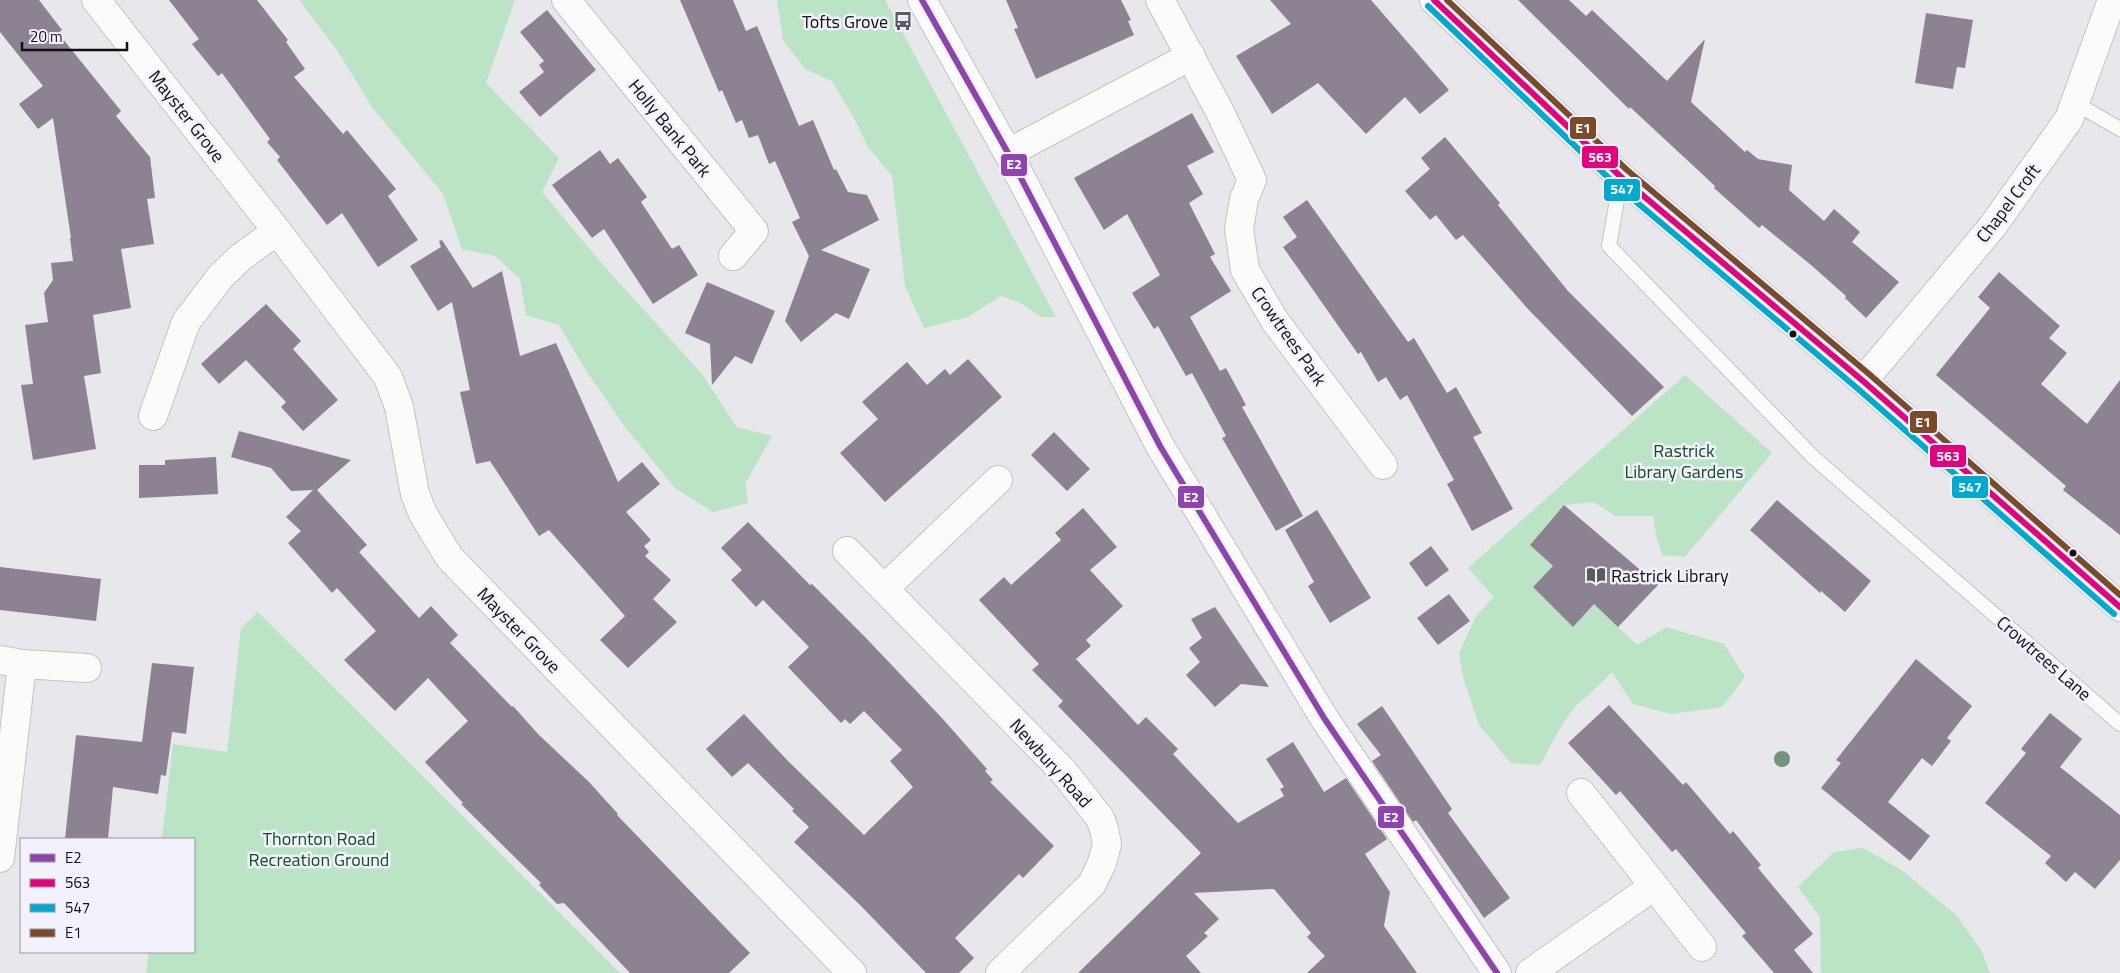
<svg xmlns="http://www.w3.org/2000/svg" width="2120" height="973" font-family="'Titillium Web',sans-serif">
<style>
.green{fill:#bae4c5}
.building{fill:#8c8292}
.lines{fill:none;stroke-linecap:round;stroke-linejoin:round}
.lane-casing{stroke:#c3c3c7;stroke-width:16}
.street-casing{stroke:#c3c3c7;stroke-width:30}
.secondary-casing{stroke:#c3c3c7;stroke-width:30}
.primary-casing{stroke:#c3c3c7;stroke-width:30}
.lane{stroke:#fbfbfc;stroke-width:14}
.street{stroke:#fbfbfc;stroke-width:28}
.secondary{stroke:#fbfbfc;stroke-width:28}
.primary{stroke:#fbfbfc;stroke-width:28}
.bus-1-casing{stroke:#f2f1fc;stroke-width:10}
.bus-2-casing{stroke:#f2f1fc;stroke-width:10}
.bus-3-casing{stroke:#f2f1fc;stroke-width:10}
.bus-4-casing{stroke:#f2f1fc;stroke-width:10}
.bus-1{stroke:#8e44ad;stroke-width:6}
.bus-2{stroke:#e5007d;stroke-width:6}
.bus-3{stroke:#00a9ce;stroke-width:6}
.bus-4{stroke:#7a4b2a;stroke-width:6}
.tree{fill:#72937f}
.bus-dot{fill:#100f13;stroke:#f2f1fc;stroke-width:2}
.labels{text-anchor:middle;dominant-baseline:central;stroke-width:5;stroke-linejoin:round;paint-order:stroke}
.poi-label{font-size:18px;fill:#100f13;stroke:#f2f1fc;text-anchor:end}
.street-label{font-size:18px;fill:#100f13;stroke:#f2f1fc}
.park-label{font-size:18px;fill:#124e25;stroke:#f2f1fc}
.line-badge{stroke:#f2f1fc;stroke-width:2}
.badge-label{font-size:14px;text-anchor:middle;font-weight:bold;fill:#fff}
</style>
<rect width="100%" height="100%" fill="#e7e7ec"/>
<g class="green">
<polygon points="299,0 515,0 486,83 559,158 542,192 604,266 702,374 737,427 772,436 745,484 748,503 713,512 675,488 625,427 585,369 559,325 526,315 520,279 495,256 462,249 443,194 372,107 337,50"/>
<polygon points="777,0 885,0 1056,317 1041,317 1019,302 1001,296 968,317 924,328 905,286 892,176 868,147 855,120 832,81 805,69 783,40"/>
<path d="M1685,375l87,78 -87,104 -23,-2 -6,-20 -3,-19h-38l-21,-14 -30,3 -34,40 23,21 -20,21 40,40 21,-23 43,41 29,-18 58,17 21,33 -23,30 -51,7 -38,-10 -21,-32c-10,10 -20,20 -31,29 -14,11 -32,48 -41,64l-29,-2 -32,-38 -16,-48 -4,-24 17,-37 18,-19 -26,-29z"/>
<polygon points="258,612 620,973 146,973 149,952 194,952 194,839 162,839 173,744 227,752 241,628"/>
<polygon points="1863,848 1903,871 1957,916 1982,952 1990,973 1821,973 1820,917 1798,887 1834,852"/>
</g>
<g class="building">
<polygon points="0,0 39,0 62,30 58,33 121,111 116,116 150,157 155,198 147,199 154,244 121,249 131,308 93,315 101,373 84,376 96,449 33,460 21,385 33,384 25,325 48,322 44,293 53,280 51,263 73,261 70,238 71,238 53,118 38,129 19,104 43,86 0,32"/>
<polygon points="169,0 257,0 288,40 286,42 305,69 294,77 343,134 347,130 396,189 388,196 418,240 378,267 342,213 327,225 277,160 280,157 267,142 270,139 222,73 218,76 192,44 199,39"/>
<polygon points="680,0 733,0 746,31 757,26 799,126 813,120 834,170 836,169 848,192 867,195 879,220 821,250 870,269 849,319 836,313 801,342 785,321 809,256 792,222 800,218 775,161 769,164 758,135 749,138 742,120 736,123 722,90 719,92"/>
<polygon points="1006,0 1121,0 1131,20 1128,21 1134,35 1036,79 1014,29 1018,28"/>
<polygon points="1270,0 1371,0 1449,90 1420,114 1405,97 1366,134 1318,83 1272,114 1236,56 1291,24"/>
<polygon points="1518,0 1569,0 1586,16 1592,10 1667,81 1705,39 1691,102 1745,152 1747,150 1758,159 1792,165 1789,190 1824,221 1834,209 1860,232 1852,242 1899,282 1866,318 1845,298 1846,296 1811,265 1762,225 1759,228 1714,188 1715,186 1630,107 1629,109"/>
<polygon points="547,10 596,70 540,117 519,92 544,72 539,65 544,61 520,32"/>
<polygon points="1926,13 1973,20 1965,68 1957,67 1953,89 1915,83"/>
<polygon points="1192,113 1214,152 1187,166 1203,194 1189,203 1215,254 1210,257 1231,291 1190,317 1220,371 1226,368 1246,405 1242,407 1303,516 1276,531 1222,438 1226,436 1192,373 1186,376 1158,326 1154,329 1132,293 1160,275 1127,214 1104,230 1074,178"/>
<polygon points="1445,137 1500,203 1498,205 1568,291 1664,387 1632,416 1527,308 1463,235 1456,240 1436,215 1430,220 1405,191 1430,169 1421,158"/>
<polygon points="600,150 610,164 618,158 647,197 641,202 672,249 679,245 698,275 653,304 604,229 592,238 552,185"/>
<polygon points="1307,200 1408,342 1414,338 1447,393 1456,387 1482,433 1473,437 1513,509 1472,531 1447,484 1454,480 1407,395 1400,400 1386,377 1378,382 1361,352 1358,354 1283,247 1297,237 1283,217"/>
<polygon points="442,240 473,288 502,271 520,356 556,343 618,482 642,462 660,484 626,512 651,540 644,546 649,552 645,556 671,580 653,599 677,622 628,668 600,640 625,616 549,530 539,536 490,461 476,464 460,392 470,390 452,302 438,311 410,266 441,247 439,241"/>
<polygon points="1999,272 2060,326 2049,338 2067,353 2041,384 2087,424 2120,380 2120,535 2063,490 2066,486 1936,375 1990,308 1978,297"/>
<polygon points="707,282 775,311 752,364 735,356 712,385 710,344 685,333"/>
<polygon points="266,304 301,341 293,349 338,400 303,431 281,407 286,402 246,360 219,384 201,364"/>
<polygon points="968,359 1002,397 885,502 840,453 878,419 862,402 907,362 927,385 945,369 950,375"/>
<polygon points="239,431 351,460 317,490 367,545 359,552 419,618 431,606 458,635 450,643 512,707 513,706 538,734 589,782 618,814 617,815 750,953 729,973 630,973 564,903 557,904 539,885 541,883 461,804 463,803 425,762 468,721 428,678 395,711 344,660 376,631 337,588 332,593 288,543 301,531 286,517 313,490 291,491 271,468 231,457"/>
<polygon points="1054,432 1090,469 1067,491 1031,455"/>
<polygon points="216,457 218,494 139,498 139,465 165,465 165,460"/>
<polygon points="1777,500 1871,581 1845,612 1821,591 1820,593 1750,530"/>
<polygon points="1564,505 1658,585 1618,627 1594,604 1573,627 1533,587 1553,566 1530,545"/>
<polygon points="1083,508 1117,547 1090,570 1123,606 1086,640 1091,646 1076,659 1138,725 1146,717 1178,749 1173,754 1238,823 1284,796 1280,789 1284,787 1266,759 1293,742 1324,792 1346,778 1387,839 1365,854 1390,892 1384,926 1417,973 1307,973 1325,956 1307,937 1311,933 1274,889 1194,893 1219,919 1204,933 1208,936 1186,956 1201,973 1078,973 1201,853 1058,706 1063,701 1032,670 1039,664 979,600 1004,577 1011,585 1061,540 1055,533"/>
<polygon points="1317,510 1371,598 1330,623 1308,586 1314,582 1285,530"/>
<polygon points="748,522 810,585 812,584 866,638 941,717 987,769 985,771 993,780 990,782 1054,846 1023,878 1019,874 955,938 974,958 959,973 926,973 859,904 794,842 809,827 792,811 794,809 748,763 732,777 706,749 744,714 788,761 864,835 913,787 890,761 902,750 864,711 850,724 845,719 841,723 788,667 809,647 763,600 756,607 731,580 742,570 721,548"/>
<polygon points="1431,546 1449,570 1426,587 1409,563"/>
<polygon points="0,567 101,579 96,621 0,610"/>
<polygon points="1449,594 1470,621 1438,645 1417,618"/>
<polygon points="1215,607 1269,687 1241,684 1215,707 1186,675 1200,662 1189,648 1202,638 1191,619"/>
<polygon points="1916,659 1972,706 1947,738 1951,741 1932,766 1922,758 1888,802 1930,836 1910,861 1821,788 1841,763 1836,760"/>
<polygon points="152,663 194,667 186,734 172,732 166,776 161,775 158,794 113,787 108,839 65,839 76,735 142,742"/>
<polygon points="1609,705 1683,785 1686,782 1730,834 1733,831 1761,865 1758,868 1813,934 1794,950 1813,973 1774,973 1742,936 1746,933 1676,849 1672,852 1620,791 1616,795 1568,743"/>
<polygon points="1382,706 1452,809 1448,813 1510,898 1484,918 1419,824 1416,820 1413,822 1372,761 1381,755 1357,724"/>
<polygon points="2050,713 2082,739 2060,767 2120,815 2120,860 2095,889 2075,872 2066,882 2045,863 2051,856 1985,803 2026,753 2021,749"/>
</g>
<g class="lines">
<g class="lane-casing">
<g id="lane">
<polyline points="2075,103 2120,129"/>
<polyline points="1621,177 1609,246 1813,457 2120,724"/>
</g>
</g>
<g class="street-casing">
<g id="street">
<polyline points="96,0 277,231 388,377 399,407 415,494 423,514 449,557 852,973"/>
<polyline points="566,0 754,231 733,256"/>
<polyline points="1160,0 1220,112 1252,180 1244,199 1239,229 1245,270 1275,321 1383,465"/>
<polyline points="1008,153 1191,56"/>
<polyline points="1863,381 1992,227 2069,119 2112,0"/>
<polyline points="153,416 186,322 221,276 241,257 277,231"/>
<polyline points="847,551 1063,771 1100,818 1104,829 1107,844 1102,863 1092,884 1000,973"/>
<polyline points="885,588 998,480"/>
<polyline points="0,660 22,664 87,668"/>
<polyline points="1581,793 1702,947"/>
<polyline points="0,858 22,664"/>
<polyline points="1530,973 1654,886"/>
</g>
</g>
<g class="secondary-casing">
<polyline id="secondary" points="922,0 1008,153 1160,446 1324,718 1497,973"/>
</g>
<g class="primary-casing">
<polyline id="primary" points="1434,0 1621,177 1863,381 2120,607"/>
</g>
<use href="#lane" class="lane"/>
<use href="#street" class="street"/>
<use href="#secondary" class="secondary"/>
<use href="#primary" class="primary"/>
<g class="bus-1-casing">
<polyline id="bus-1" points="922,0 1008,153 1160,446 1324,718 1497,973"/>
</g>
<g class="bus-2-casing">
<polyline id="bus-2" points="1434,0 1621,177 1863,381 2120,607"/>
</g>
<g class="bus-3-casing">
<polyline id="bus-3" points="1428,6 1615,184 1857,388 2114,614"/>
</g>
<g class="bus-4-casing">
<polyline id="bus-4" points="1447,0 1627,170 1869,374 2120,595"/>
</g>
<use href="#bus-1" class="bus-1"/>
<use href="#bus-2" class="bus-2"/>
<use href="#bus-3" class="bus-3"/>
<use href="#bus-4" class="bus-4"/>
</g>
<circle class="tree" cx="1782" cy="759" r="8"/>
<defs>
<g id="bus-bare" transform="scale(1.5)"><path d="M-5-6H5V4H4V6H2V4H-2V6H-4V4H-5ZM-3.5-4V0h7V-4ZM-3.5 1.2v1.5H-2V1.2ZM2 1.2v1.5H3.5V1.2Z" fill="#5b5b5f" stroke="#f2f1fc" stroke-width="2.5" paint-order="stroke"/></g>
<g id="library-bare" transform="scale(1.5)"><path d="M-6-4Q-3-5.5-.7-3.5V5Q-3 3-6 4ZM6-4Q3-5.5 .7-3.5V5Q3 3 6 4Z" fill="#5b5b5f" stroke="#f2f1fc" stroke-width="2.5" paint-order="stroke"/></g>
</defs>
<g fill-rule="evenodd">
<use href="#bus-bare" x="903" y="21"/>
<use href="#library-bare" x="1596" y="575"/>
</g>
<g class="bus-dot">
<circle cx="1793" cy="334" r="4.5"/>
<circle cx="2073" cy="553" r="4.5"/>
</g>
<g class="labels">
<g class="poi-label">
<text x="888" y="21">Tofts Grove</text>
<text x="1611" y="575" text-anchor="start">Rastrick Library</text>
</g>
<g class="street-label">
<text transform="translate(187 116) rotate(52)">Mayster Grove</text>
<text transform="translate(670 128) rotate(51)">Holly Bank Park</text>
<text transform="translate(2008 203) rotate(-53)">Chapel Croft</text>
<text transform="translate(1289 336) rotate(55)">Crowtrees Park</text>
<text transform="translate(519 630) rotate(46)">Mayster Grove</text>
<text transform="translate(2044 658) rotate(41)">Crowtrees Lane</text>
<text transform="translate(1051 763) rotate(48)">Newbury Road</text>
</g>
<g class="park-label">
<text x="1684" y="450">Rastrick<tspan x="1684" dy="21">Library Gardens</tspan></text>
<text x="319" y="838">Thornton Road<tspan x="319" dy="21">Recreation Ground</tspan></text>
</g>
</g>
<g class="line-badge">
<rect x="1569" y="116" width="28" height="24" rx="5" fill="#7a4b2a"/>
<rect x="1581" y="145" width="38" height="24" rx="5" fill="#e5007d"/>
<rect x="1000" y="153" width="28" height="24" rx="5" fill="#8e44ad"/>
<rect x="1603" y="178" width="38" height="24" rx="5" fill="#00a9ce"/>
<rect x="1909" y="410" width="29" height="24" rx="5" fill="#7a4b2a"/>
<rect x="1929" y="444" width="38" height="24" rx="5" fill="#e5007d"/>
<rect x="1951" y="475" width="38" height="24" rx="5" fill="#00a9ce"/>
<rect x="1177" y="485" width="28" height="24" rx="5" fill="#8e44ad"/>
<rect x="1377" y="805" width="28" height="24" rx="5" fill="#8e44ad"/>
</g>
<g class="badge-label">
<text x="1583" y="133">E1</text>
<text x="1600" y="162">563</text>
<text x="1014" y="169">E2</text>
<text x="1622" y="194">547</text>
<text x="1923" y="427">E1</text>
<text x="1948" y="461">563</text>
<text x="1970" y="492">547</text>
<text x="1191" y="502">E2</text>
<text x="1391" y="822">E2</text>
</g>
<rect x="20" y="838" width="175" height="115" fill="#f2f1fc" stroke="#98979f"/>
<rect x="30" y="854" width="25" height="8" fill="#8e44ad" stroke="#98979f"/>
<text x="65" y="863" font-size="15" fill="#100f13">E2</text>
<rect x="30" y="879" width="25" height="8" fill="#e5007d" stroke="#98979f"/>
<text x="65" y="888" font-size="15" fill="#100f13">563</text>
<rect x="30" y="904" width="25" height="8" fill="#00a9ce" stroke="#98979f"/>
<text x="65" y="913" font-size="15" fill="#100f13">547</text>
<rect x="30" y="929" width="25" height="8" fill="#7a4b2a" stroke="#98979f"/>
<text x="65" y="938" font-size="15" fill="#100f13">E1</text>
<path d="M22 42v8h105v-8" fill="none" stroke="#100f13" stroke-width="2.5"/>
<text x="30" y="42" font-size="15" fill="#100f13" stroke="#f2f1fc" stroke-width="4" paint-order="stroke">20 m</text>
</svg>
